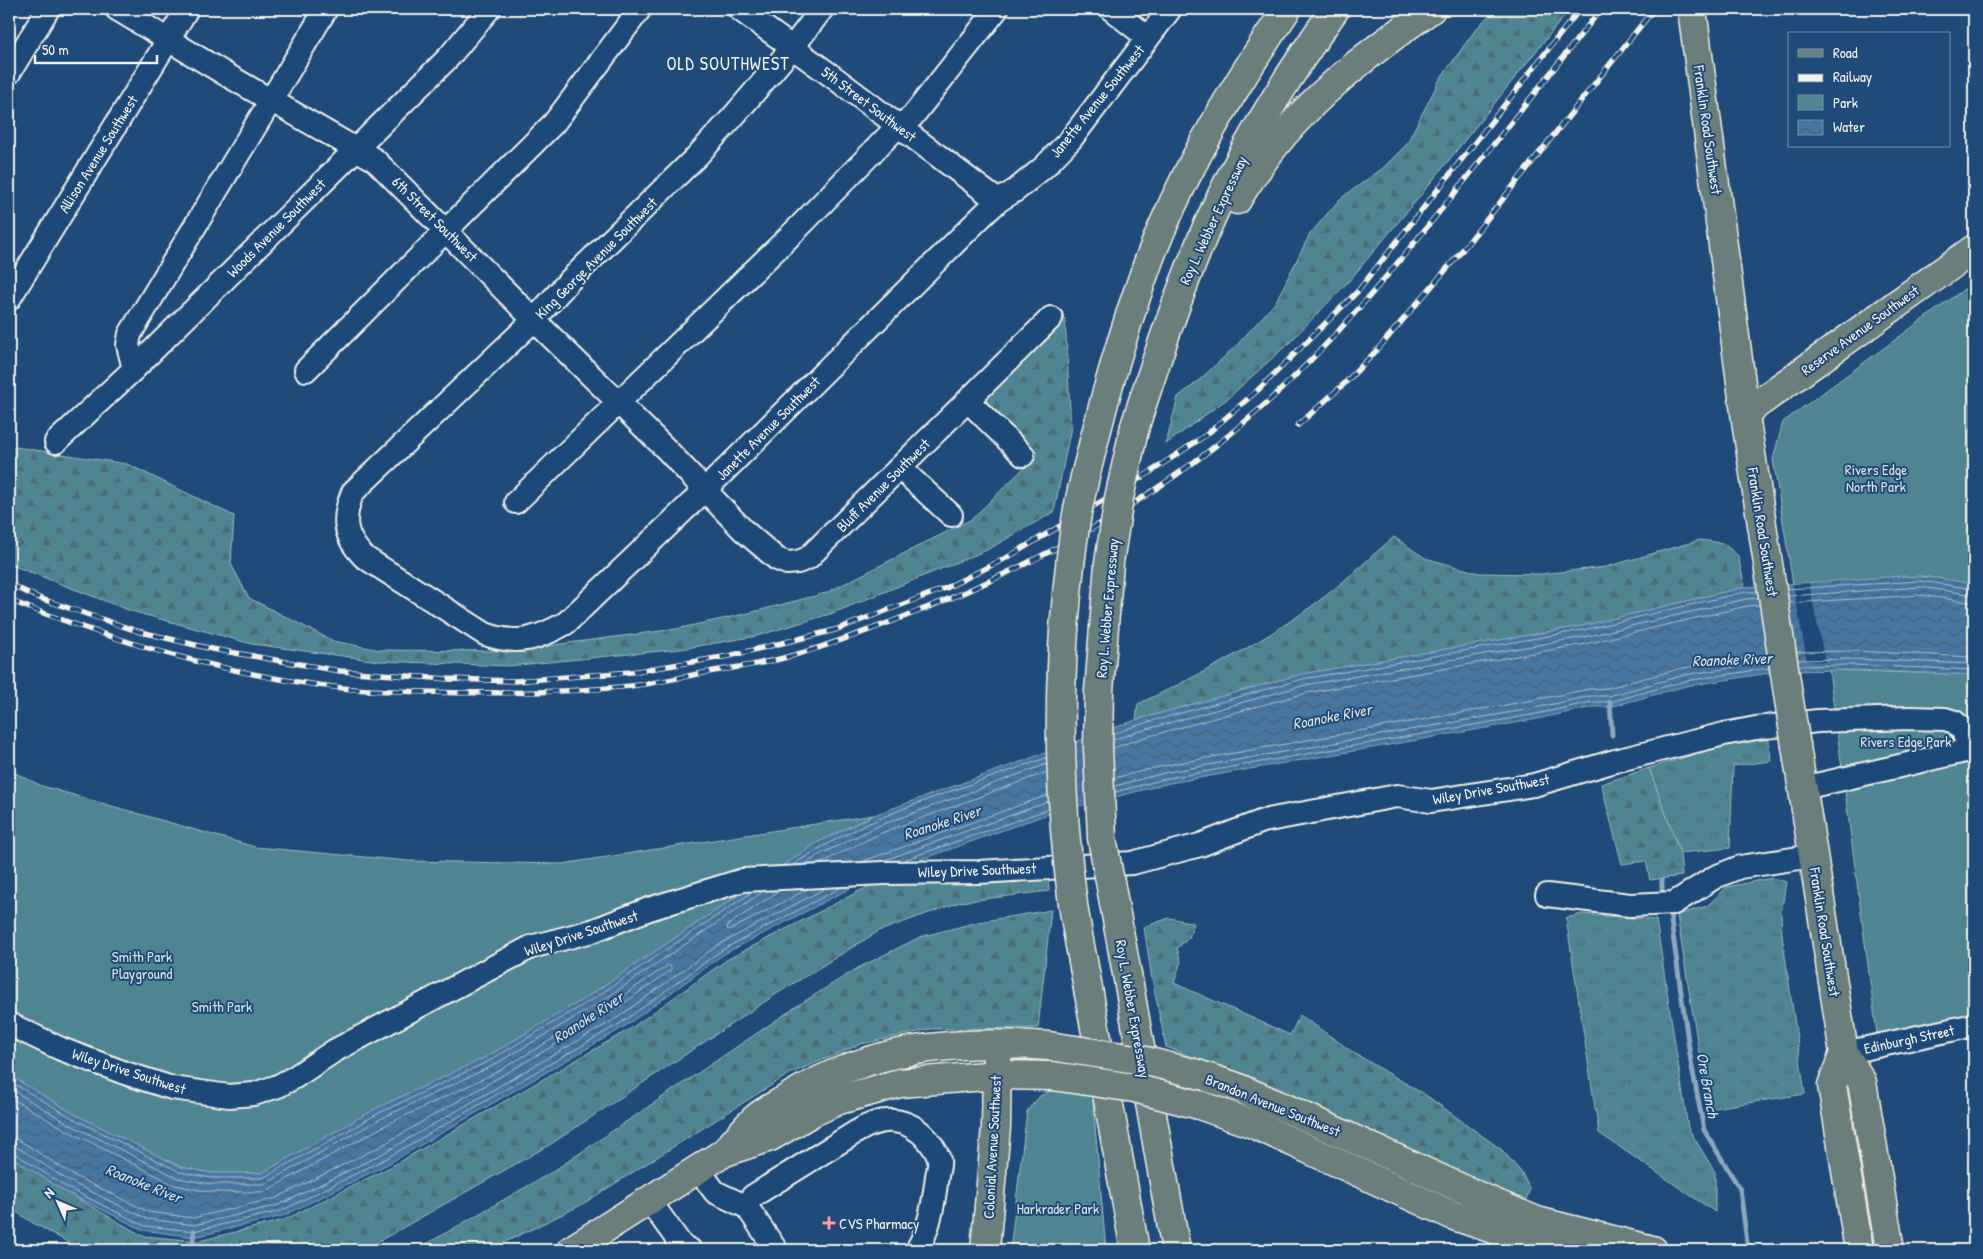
<svg xmlns="http://www.w3.org/2000/svg" width="1983" height="1259" font-family="'Patrick Hand',sans-serif">
<style>
.grass{fill:url(#grass-tufts);stroke:#a2babc}
.forest{fill:url(#forest-firs);stroke:#a2babc}
.park{fill:#4f8491;stroke:#a2babc}
.water{fill:url(#water-waves);stroke:#8ca7be}
.pier{fill:#1f4a7a}
.lines{fill:none;stroke-linecap:round;stroke-linejoin:round}
.shore{stroke:#aec0cc;stroke-width:1}
.stream{stroke:#8ca7be;stroke-width:5}
.minor-casing{stroke:#f4f1e8;stroke-width:26}
.major-casing{stroke:#f4f1e8;stroke-width:31}
.highway-casing{stroke:#f4f1e8;stroke-width:31}
.minor{stroke:#1f4a7a;stroke-width:22}
.major{stroke:#6b7f7c;stroke-width:28}
.highway{stroke:#6b7f7c;stroke-width:28}
.rail-casing{stroke:#f4f1e8;stroke-width:5.5}
.rail{stroke:#1f4a7a;stroke-width:4;stroke-dasharray:11;stroke-linecap:butt}
.major-bridge-casing{stroke:#f4f1e8;stroke-width:31;stroke-linecap:butt}
.highway-bridge-casing{stroke:#f4f1e8;stroke-width:31;stroke-linecap:butt}
.major-bridge{stroke:#6b7f7c;stroke-width:28}
.highway-bridge{stroke:#6b7f7c;stroke-width:28}
.poi-dot{fill:#ff9aa2;stroke:#1f4a7a;stroke-width:2}
.labels{text-anchor:middle;dominant-baseline:central;stroke-width:4;stroke-linejoin:round;paint-order:stroke}
.street-label{font-size:15px;fill:#f4f1e8;stroke:#1f4a7a}
.park-label{font-size:15px;fill:#dbe1db;stroke:#1f4a7a}
.poi-label{font-size:15px;fill:#f4f1e8;stroke:#1f4a7a;text-anchor:start}
.water-label{font-size:16px;font-style:italic;fill:#dadfde;stroke:#1f4a7a}
.quarter-label{font-size:18px;letter-spacing:1px;fill:#f4f1e8;stroke:#1f4a7a}
</style>
<defs>
<pattern id="grass-tufts" width="24" height="20" patternUnits="userSpaceOnUse" patternTransform="scale(1.25)"><rect width="24" height="20" fill="#4f8491"/><path d="M3 7l-1-3M5 7V3M7 7l1-3M15 17l-1-3M17 17v-4M19 17l1-3" fill="none" stroke="#4d6c73"/></pattern>
<pattern id="forest-firs" width="22" height="20" patternUnits="userSpaceOnUse" patternTransform="scale(1.25)"><rect width="22" height="20" fill="#4f8491"/><path d="M5 1l3.5 6h-7zM16 11l3.5 6h-7z" fill="#4d6c73"/></pattern>
<pattern id="water-waves" width="16" height="10" patternUnits="userSpaceOnUse" patternTransform="scale(1.25)"><rect width="16" height="10" fill="#4676a2"/><path d="M0 5q4-4 8 0t8 0" fill="none" stroke="#485f74"/></pattern>
</defs>
<rect width="100%" height="100%" fill="#1f4a7a"/>
<filter id="ink" filterUnits="userSpaceOnUse"><feTurbulence type="fractalNoise" baseFrequency=".02" numOctaves="2"/><feDisplacementMap in="SourceGraphic" scale="10" xChannelSelector="R" yChannelSelector="G"/><feConvolveMatrix kernelMatrix="1 2 1 2 8 2 1 2 1" color-interpolation-filters="sRGB"/></filter>
<g filter="url(#ink)">
<g class="grass">
<polygon points="1768,733 1771,761 1733,766 1730,848 1680,853 1649,768"/>
<polygon points="1772,878 1786,882 1781,914 1782,935 1805,1094 1708,1109 1677,915 1707,906 1727,887"/>
<polygon points="1582,914 1656,920 1688,1128 1715,1172 1715,1212 1599,1133 1566,918"/>
</g>
<g class="forest">
<polygon points="1495,9 1570,9 1416,201 1348,282 1289,343 1227,399 1166,444 1178,397 1196,383 1236,346 1275,303 1310,234 1340,199 1383,168 1406,145 1440,79 1476,29"/>
<polygon points="1065,318 1071,427 1054,512 987,550 833,613 757,636 681,649 508,666 379,661 252,644 131,611 9,564 9,446 127,464 234,516 231,564 249,598 333,641 380,650 507,651 676,629 749,613 826,593 972,519 1038,454 984,402"/>
<path d="M1394,537l31,21 54,15 62,1 65,-7 94,-27 23,3 15,13 7,31 -163,39 -280,48 -166,46 2,-16c66,-31 132,-65 190,-110 23,-18 44,-39 66,-57z"/>
<polygon points="1649,768 1680,853 1682,876 1650,880 1646,861 1622,864 1601,784"/>
<polygon points="1048,876 1049,891 960,902 879,931 778,993 551,1144 374,1244 357,1250 82,1250 33,1223 9,1207 9,1155 64,1191 143,1236 199,1241 284,1220 392,1166 630,1029 728,959 873,884"/>
<polygon points="1051,910 1038,1028 931,1029 861,1044 789,1074 581,1205 489,1250 416,1250 552,1172 800,1004 858,968 920,937 978,922"/>
<polygon points="1169,918 1194,923 1189,938 1177,948 1181,961 1174,983 1290,1035 1300,1015 1354,1053 1427,1096 1502,1150 1521,1172 1530,1189 1525,1202 1265,1084 1166,1047 1152,979 1144,927"/>
</g>
<g class="park">
<polygon points="1974,282 1974,584 1921,576 1793,584 1773,459 1783,422"/>
<polygon points="1829,670 1974,675 1974,1013 1877,1034"/>
<polygon points="9,770 42,786 255,847 408,861 562,864 873,815 813,845 590,995 486,1057 377,1108 262,1173 211,1173 181,1167 76,1115 9,1075"/>
<polygon points="1056,1087 1092,1091 1106,1250 1010,1250 1027,1111 1040,1096"/>
</g>
<polygon class="water" points="1903,576 1938,578 1974,584 1974,675 1853,670 1782,671 1686,686 1610,707 1593,707 1532,720 1170,783 1048,814 870,878 724,954 624,1027 388,1164 283,1216 194,1237 143,1230 64,1191 9,1155 9,1075 76,1115 181,1167 211,1173 262,1173 377,1108 486,1057 590,995 815,844 874,815 1136,720 1302,674 1582,626 1745,587"/>
<polygon class="pier" points="1809,583 1825,662 1807,661 1793,584"/>
<g class="lines">
<g class="shore">
<polyline points="1787,589 1921,581 1974,589"/>
<polyline points="1788,596 1921,587 1974,595"/>
<polyline points="1789,603 1921,595 1974,603"/>
<polyline points="1797,652 1853,651 1974,657"/>
<polyline points="1798,660 1853,659 1974,664"/>
<polyline points="1799,666 1853,665 1974,670"/>
<polyline points="1113,734 1138,725 1303,679 1583,630 1745,592 1757,592"/>
<polyline points="1113,740 1140,731 1305,685 1584,637 1746,599 1758,598"/>
<polyline points="1113,748 1142,738 1306,693 1585,644 1747,606 1759,605"/>
<polyline points="1114,778 1167,765 1528,701 1590,689 1608,688 1683,668 1767,655"/>
<polyline points="1115,786 1168,772 1530,709 1591,696 1609,696 1684,675 1768,662"/>
<polyline points="1115,792 1169,778 1531,715 1592,702 1610,702 1685,681 1769,668"/>
<polyline points="885,860 1048,802"/>
<polyline points="904,860 1049,809"/>
<polyline points="861,862 1048,795"/>
<polyline points="805,864 821,854 878,826 1047,764"/>
<polyline points="819,864 881,833 1047,772"/>
<path d="M793,865c75,-51 168,-76 253,-107"/>
<polyline points="779,891 728,925 727,929 730,930 808,889"/>
<polyline points="9,1081 74,1119 180,1172 211,1178 263,1178 379,1113 489,1061 593,999 752,892"/>
<polyline points="9,1088 71,1125 178,1178 210,1184 265,1184 382,1118 492,1066 596,1005 764,891"/>
<polyline points="9,1097 68,1131 175,1185 210,1192 264,1192 386,1125 495,1073 600,1011 668,965 671,967 671,970 613,1011 379,1147 276,1198 193,1218 149,1212 73,1175 19,1140 9,1138"/>
<polyline points="9,1145 17,1147 69,1181 147,1219 194,1225 279,1205 382,1154 617,1018 718,945 826,888"/>
<polyline points="9,1151 13,1152 66,1187 145,1226 194,1231 281,1211 385,1159 621,1023 722,950 840,888"/>
</g>
<g class="stream">
<polyline points="1610,702 1612,735"/>
<polyline points="1662,893 1662,881"/>
<polyline points="1670,914 1691,1062 1704,1130 1740,1189 1748,1250"/>
<polyline points="192,1250 194,1231"/>
</g>
<g class="minor-casing">
<g id="minor">
<polyline points="117,9 227,75 375,160 534,320 666,449 743,530 777,559 787,563 798,562 808,558 1051,318"/>
<polyline points="739,9 836,79 998,201"/>
<path d="M822,9l-30,39 -60,70 -36,39 -127,124 -35,39 -181,172c-11,26 -10,44 11,65l121,77c33,12 52,5 81,-11l139,-133 275,-272 18,-17 18,-11 28,-23 27,-28 99,-130"/>
<polyline points="1111,9 1148,38"/>
<polyline points="9,73 48,9"/>
<polyline points="9,299 187,9"/>
<polyline points="134,369 128,345 130,334 326,9"/>
<polyline points="306,370 554,123 640,9"/>
<polyline points="968,401 1023,455"/>
<polyline points="56,442 134,369 448,58 489,9"/>
<polyline points="900,468 951,515"/>
<polyline points="516,502 796,230 898,126 912,117 997,9"/>
<polyline points="1803,788 1974,749"/>
<polyline points="1547,895 1630,905 1674,903 1715,877 1740,867 1813,856"/>
<polyline points="9,1024 61,1049 125,1073 172,1088 229,1096 254,1094 278,1086 295,1077 334,1051 531,947 592,931 649,909 743,880 884,873 979,872 1132,863 1200,845 1263,821 1397,796 1431,801 1534,785 1615,761 1724,734 1756,728 1818,721 1910,718 1945,719 1955,722 1963,731 1969,750"/>
<polyline points="1844,1053 1974,1025"/>
<polyline points="698,1169 715,1192 747,1207"/>
<polyline points="649,1200 682,1246 690,1250"/>
<path d="M776,1250l-29,-43 1,-5 5,-6 103,-64c26,-16 51,-16 72,8 4,5 10,13 11,20 1,5 -1,11 -2,16 -3,25 -7,52 -20,74"/>
</g>
</g>
<g class="major-casing">
<g id="major">
<polyline points="1692,9 1747,428 1769,570"/>
<polyline points="1746,412 1974,249"/>
<polyline points="1796,746 1844,1053 1862,1082 1890,1250"/>
<polyline points="1844,1053 1832,1085 1859,1250"/>
<polyline points="1194,1073 1234,1086 1292,1111 1485,1199 1537,1221 1653,1250"/>
<polyline points="1199,1105 1253,1124 1454,1216 1514,1236 1568,1250"/>
<path d="M726,1151c10,-11 20,-25 31,-34 10,-8 22,-13 32,-20 84,-51 164,-57 260,-51"/>
<polyline points="571,1250 725,1152 770,1137 811,1113 839,1100 900,1083 997,1075 1053,1076"/>
<polyline points="985,1250 996,1127 997,1057"/>
</g>
</g>
<g class="highway-casing">
<g id="highway">
<path d="M1237,200c6,-11 14,-22 21,-32 45,-66 109,-114 173,-159"/>
<path d="M1135,426c21,-65 42,-129 69,-192 34,-80 81,-154 131,-225"/>
<path d="M1094,441c15,-61 33,-121 55,-181 34,-89 84,-173 138,-251"/>
<polyline points="1129,985 1176,1250"/>
<polyline points="1089,994 1135,1250"/>
</g>
</g>
<use href="#minor" class="minor"/>
<use href="#major" class="major"/>
<use href="#highway" class="highway"/>
<g class="rail-casing">
<g id="rail">
<polyline points="1298,425 1343,385 1377,350 1456,258 1654,9"/>
<polyline points="9,584 39,598 137,631 212,649 340,671 448,679 515,681 631,672 729,656 835,630 946,588 1008,557 1149,473 1206,435 1258,390 1358,291 1580,9"/>
<path d="M9,600c108,42 217,75 333,88 27,3 56,3 84,4 68,2 136,1 205,-6 27,-3 55,-10 83,-15 24,-4 49,-7 73,-14 36,-9 71,-23 106,-36 132,-49 264,-120 369,-214 68,-61 125,-130 182,-201 53,-65 105,-131 157,-197"/>
</g>
</g>
<use href="#rail" class="rail"/>
<g class="major-bridge-casing">
<g id="major-bridge">
<polyline points="1769,570 1796,746"/>
<polyline points="1049,1046 1142,1060 1194,1073"/>
<polyline points="1053,1076 1134,1088 1199,1105"/>
</g>
</g>
<g class="highway-bridge-casing">
<g id="highway-bridge">
<polyline points="1129,985 1102,838 1098,748 1099,691 1109,563 1119,498 1135,426"/>
<path d="M1089,994c-5,-30 -12,-60 -16,-90 -14,-103 -16,-206 -6,-310 3,-30 6,-61 12,-90 4,-21 10,-42 15,-63"/>
</g>
</g>
<use href="#major-bridge" class="major-bridge"/>
<use href="#highway-bridge" class="highway-bridge"/>
</g>
</g>
<path class="poi-dot" d="M826.5 1215.5h5v5h5v5h-5v5h-5v-5h-5v-5h5z"/>
<g class="labels">
<g class="street-label">
<text transform="translate(1097 101) rotate(-51)">Janette Avenue Southwest</text>
<text transform="translate(869 104) rotate(37)">5th Street Southwest</text>
<text transform="translate(1708 130) rotate(82)">Franklin Road Southwest</text>
<text transform="translate(98 154) rotate(-58)">Allison Avenue Southwest</text>
<text transform="translate(435 219) rotate(45)">6th Street Southwest</text>
<text transform="translate(1213 220) rotate(-65)">Roy L. Webber Expressway</text>
<text transform="translate(276 228) rotate(-45)">Woods Avenue Southwest</text>
<text transform="translate(596 258) rotate(-45)">King George Avenue Southwest</text>
<text transform="translate(1860 330) rotate(-36)">Reserve Avenue Southwest</text>
<text transform="translate(768 428) rotate(-45)">Janette Avenue Southwest</text>
<text transform="translate(883 485) rotate(-45)">Bluff Avenue Southwest</text>
<text transform="translate(1763 532) rotate(81)">Franklin Road Southwest</text>
<text transform="translate(1107 608) rotate(-85)">Roy L. Webber Expressway</text>
<text transform="translate(1491 789) rotate(-10)">Wiley Drive Southwest</text>
<text transform="translate(977 870) rotate(-2)">Wiley Drive Southwest</text>
<text transform="translate(1825 932) rotate(81)">Franklin Road Southwest</text>
<text transform="translate(581 933) rotate(-18)">Wiley Drive Southwest</text>
<text transform="translate(1133 1009) rotate(80)">Roy L. Webber Expressway</text>
<text transform="translate(1909 1039) rotate(-12)">Edinburgh Street</text>
<text transform="translate(129 1071) rotate(18)">Wiley Drive Southwest</text>
<text transform="translate(1273 1105) rotate(22)">Brandon Avenue Southwest</text>
<text transform="translate(992 1147) rotate(-87)">Colonial Avenue Southwest</text>
</g>
<g class="park-label">
<text x="1876" y="469">Rivers Edge<tspan x="1876" dy="17">North Park</tspan></text>
<text x="1906" y="741">Rivers Edge Park</text>
<text x="142" y="956">Smith Park<tspan x="142" dy="17">Playground</tspan></text>
<text x="222" y="1006">Smith Park</text>
<text x="1058" y="1208">Harkrader Park</text>
</g>
<g class="poi-label">
<text x="839" y="1223">CVS Pharmacy</text>
</g>
<g class="water-label">
<text transform="translate(1732 659) rotate(-2)">Roanoke River</text>
<text transform="translate(1332 716) rotate(-11)">Roanoke River</text>
<text transform="translate(942 822) rotate(-18)">Roanoke River</text>
<text transform="translate(588 1017) rotate(-33)">Roanoke River</text>
<text transform="translate(1708 1085) rotate(80)">Ore Branch</text>
<text transform="translate(144 1183) rotate(22)">Roanoke River</text>
</g>
<g class="quarter-label">
<text x="728" y="63">OLD SOUTHWEST</text>
</g>
</g>
<rect width="1983" height="1259" fill="none" stroke="#1f4a7a" stroke-width="30"/>
<rect x="15" y="15" width="1953" height="1229" fill="none" stroke="#f4f1e8" stroke-width="2" filter="url(#ink)"/>
<rect x="1788" y="32" width="162" height="115" fill="#1f4a7a" stroke="#748da6"/>
<rect x="1798" y="49" width="25" height="8" fill="#6b7f7c" stroke="#748da6"/>
<text x="1833" y="58" font-size="15" fill="#f4f1e8">Road</text>
<rect x="1798" y="74" width="25" height="8" fill="#f4f1e8" stroke="#748da6"/>
<text x="1833" y="82" font-size="15" fill="#f4f1e8">Railway</text>
<rect x="1798" y="95" width="25" height="15" fill="#4f8491" stroke="#748da6"/>
<text x="1833" y="108" font-size="15" fill="#f4f1e8">Park</text>
<rect x="1798" y="120" width="25" height="15" fill="url(#water-waves)" stroke="#748da6"/>
<text x="1833" y="132" font-size="15" fill="#f4f1e8">Water</text>
<g transform="translate(58 1202) rotate(315)" stroke="#1f4a7a" stroke-width="4" paint-order="stroke">
<path d="M0-4L9 19L0 12L-9 19Z" fill="#f4f1e8"/>
<text y="-8" font-size="14" font-weight="bold" text-anchor="middle" fill="#f4f1e8">N</text>
</g>
<path d="M35 55v8h122v-8" fill="none" stroke="#f4f1e8" stroke-width="2.5"/>
<text x="42" y="55" font-size="15" fill="#f4f1e8" stroke="#1f4a7a" stroke-width="4" paint-order="stroke">50 m</text>
</svg>
